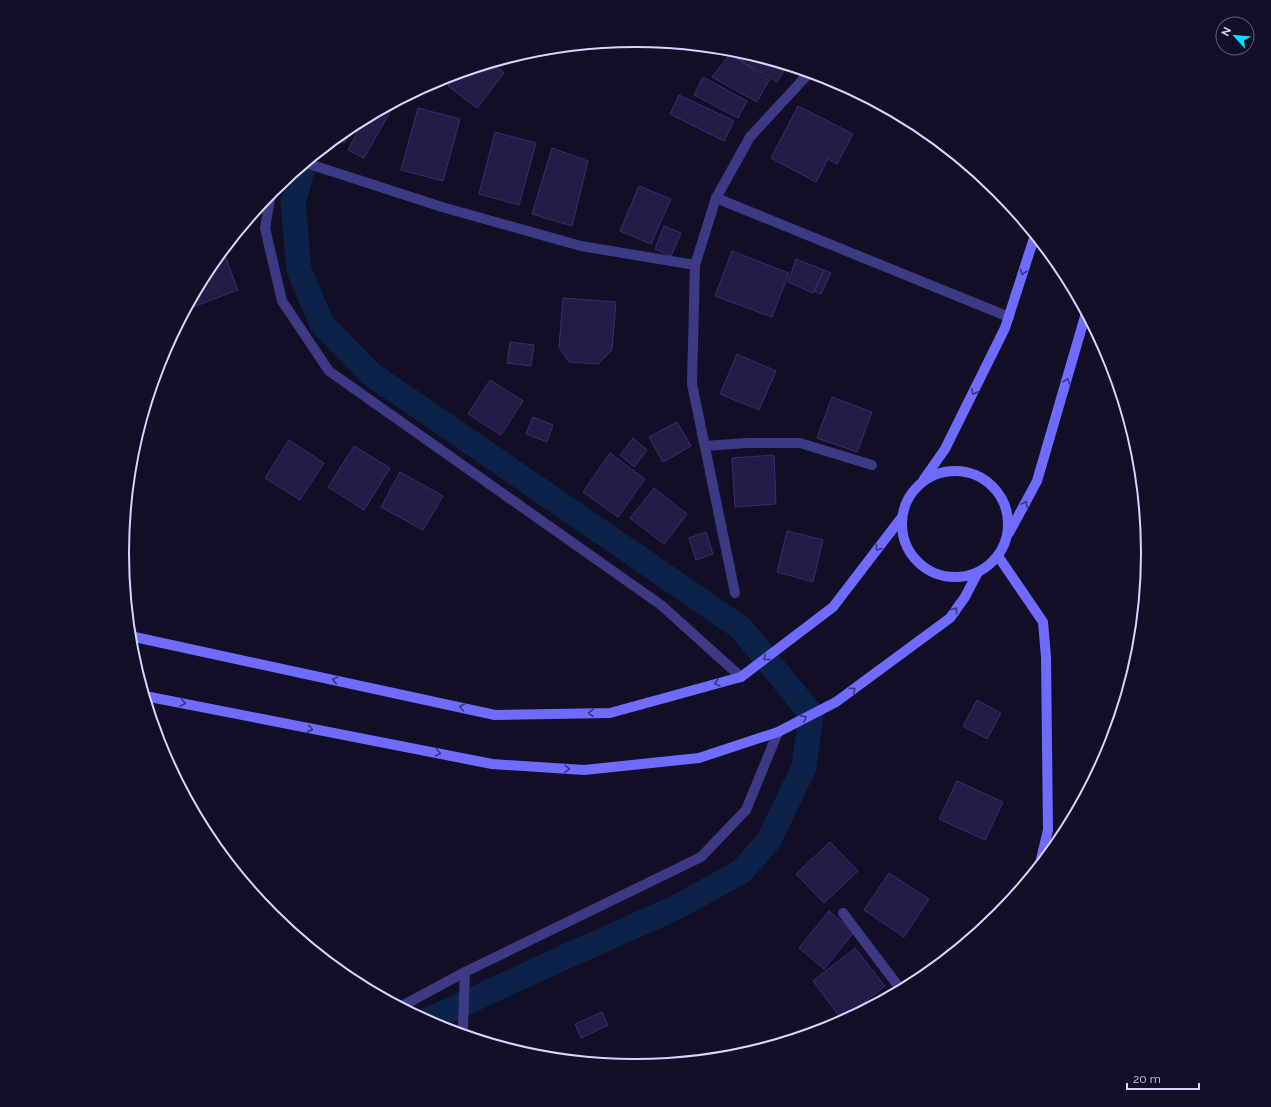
<svg xmlns="http://www.w3.org/2000/svg" width="1271" height="1107" font-family="Raleway,sans-serif">
<style>
.lines{fill:none;stroke-linecap:round;stroke-linejoin:round}
.canal{stroke:#0c2248;stroke-width:25}
.building{fill:#241b47;stroke:#3b2d73}
.minor{stroke:#3d3a85;stroke-width:10}
.secondary{stroke:#6f6bff;stroke-width:10}
.oneway{stroke:#38347d}
.rim{fill:none;stroke:#d9d4ff;stroke-width:2}
</style>
<rect width="100%" height="100%" fill="#130f26"/>
<g class="lines">
<polyline class="canal" points="304,164 293,203 299,270 322,324 371,374 741,628 811,714 804,767 769,840 741,872 675,908 565,957 426,1021"/>
</g>
<g class="building">
<polygon points="732,50 736,50 787,65 777,82 730,54"/>
<polygon points="730,54 769,80 757,102 712,77"/>
<polygon points="491,63 504,73 477,108 448,86 458,73"/>
<polygon points="703,77 747,101 738,118 694,95"/>
<polygon points="679,95 734,121 724,141 670,114"/>
<polygon points="798,106 853,134 837,164 828,159 816,182 771,158"/>
<polygon points="384,108 390,112 364,158 348,150 365,118"/>
<polygon points="418,108 460,119 443,181 401,170"/>
<polygon points="355,124 344,143 336,138 350,126"/>
<polygon points="495,132 536,143 519,205 479,194"/>
<polygon points="552,148 588,161 572,226 532,214"/>
<polygon points="639,186 671,199 651,244 620,231"/>
<polygon points="664,226 681,233 671,256 655,249"/>
<polygon points="732,251 789,273 772,317 715,296"/>
<polygon points="224,253 238,290 193,307 191,301 209,268 220,255"/>
<polygon points="796,259 824,270 813,293 788,282"/>
<polygon points="824,270 831,273 821,294 814,291"/>
<polygon points="563,298 616,302 612,350 598,364 569,362 559,347"/>
<polygon points="510,342 534,345 531,366 507,363"/>
<polygon points="737,354 776,371 759,410 720,394"/>
<polygon points="490,380 523,401 501,435 468,414"/>
<polygon points="832,397 872,412 857,452 817,438"/>
<polygon points="533,417 553,425 547,442 526,434"/>
<polygon points="677,422 691,446 663,462 649,437"/>
<polygon points="633,438 647,450 634,467 620,455"/>
<polygon points="289,440 324,463 300,500 265,478"/>
<polygon points="354,446 390,468 364,510 328,487"/>
<polygon points="610,453 645,479 618,517 583,492"/>
<polygon points="774,455 776,504 735,507 732,458"/>
<polygon points="400,472 443,496 423,530 381,507"/>
<polygon points="654,488 687,514 664,544 630,518"/>
<polygon points="787,531 823,540 813,582 777,572"/>
<polygon points="706,532 713,554 696,560 689,538"/>
<polygon points="1127,691 1128,692 1114,738 1106,734"/>
<polygon points="977,700 1001,713 987,739 963,726"/>
<polygon points="957,781 1003,802 985,840 939,819"/>
<polygon points="830,842 858,871 824,903 796,874"/>
<polygon points="889,873 929,899 904,937 864,910"/>
<polygon points="829,911 854,932 824,969 799,948"/>
<polygon points="855,948 885,986 842,1020 813,981"/>
<polygon points="602,1012 608,1025 581,1038 575,1024"/>
</g>
<g class="lines">
<g class="minor">
<polyline points="306,163 442,207 581,246 695,265"/>
<polyline points="271,193 265,228 282,301 329,371 661,605 741,677"/>
<polyline points="716,198 1009,317"/>
<polyline points="705,446 747,443 800,443 872,465"/>
<polyline points="735,593 692,384 695,265 716,198 750,137 810,72"/>
<polyline points="843,913 902,991"/>
<polyline points="400,1007 465,972 701,857 746,810 778,732"/>
<polyline points="460,1034 463,1027 465,972"/>
</g>
<g class="secondary">
<circle cx="955" cy="524" r="53"/>
<polyline points="924,479 945,449 1005,328 1035,235"/>
<polyline points="1009,533 1037,481 1086,313"/>
<polyline points="998,556 1043,622 1046,657 1048,830 1039,868"/>
<polyline points="130,636 495,715 610,713 741,677 833,607 902,517"/>
<polyline points="145,696 492,764 584,770 699,758 778,732 836,702 950,618 965,597 978,572"/>
</g>
</g>
<defs><path id="oneway-chevron" d="M-2-3.5L2.5 0L-2 3.5" fill="none" stroke-width="1.6" stroke-linecap="round" stroke-linejoin="round"/></defs>
<g class="oneway">
<use href="#oneway-chevron" transform="translate(1023 272) rotate(108)"/>
<use href="#oneway-chevron" transform="translate(1067 381) rotate(-73)"/>
<use href="#oneway-chevron" transform="translate(974 392) rotate(116)"/>
<use href="#oneway-chevron" transform="translate(1025 504) rotate(-62)"/>
<use href="#oneway-chevron" transform="translate(878 548) rotate(127)"/>
<use href="#oneway-chevron" transform="translate(955 610) rotate(-52)"/>
<use href="#oneway-chevron" transform="translate(766 658) rotate(143)"/>
<use href="#oneway-chevron" transform="translate(335 680) rotate(-168)"/>
<use href="#oneway-chevron" transform="translate(717 683) rotate(165)"/>
<use href="#oneway-chevron" transform="translate(853 690) rotate(-37)"/>
<use href="#oneway-chevron" transform="translate(183 703) rotate(11)"/>
<use href="#oneway-chevron" transform="translate(462 707) rotate(-168)"/>
<use href="#oneway-chevron" transform="translate(591 713) rotate(179)"/>
<use href="#oneway-chevron" transform="translate(804 718) rotate(-27)"/>
<use href="#oneway-chevron" transform="translate(310 729) rotate(11)"/>
<use href="#oneway-chevron" transform="translate(438 753) rotate(11)"/>
<use href="#oneway-chevron" transform="translate(567 769) rotate(4)"/>
</g>
<path d="M0 0H1271V1107H0ZM129 553a506 506 0 1 1 1012 0a506 506 0 1 1-1012 0Z" fill="#130f26" fill-rule="evenodd"/>
<path class="rim" d="M129 553a506 506 0 1 1 1012 0a506 506 0 1 1-1012 0Z"/>
<g transform="translate(1235 36) rotate(297)"><circle r="19" fill="#130f26" stroke="#625e7d"/>
<path d="M0-3L7 15L0 10L-7 15Z" fill="#00e5ff"/>
<text y="-6" font-size="11" font-weight="bold" text-anchor="middle" fill="#d9d4ff">N</text>
</g>
<path d="M1127 1083v6h72v-6" fill="none" stroke="#d9d4ff" stroke-width="2"/>
<text x="1133" y="1083" font-size="12" fill="#d9d4ff" stroke="#130f26" stroke-width="3" paint-order="stroke">20 m</text>
</svg>
